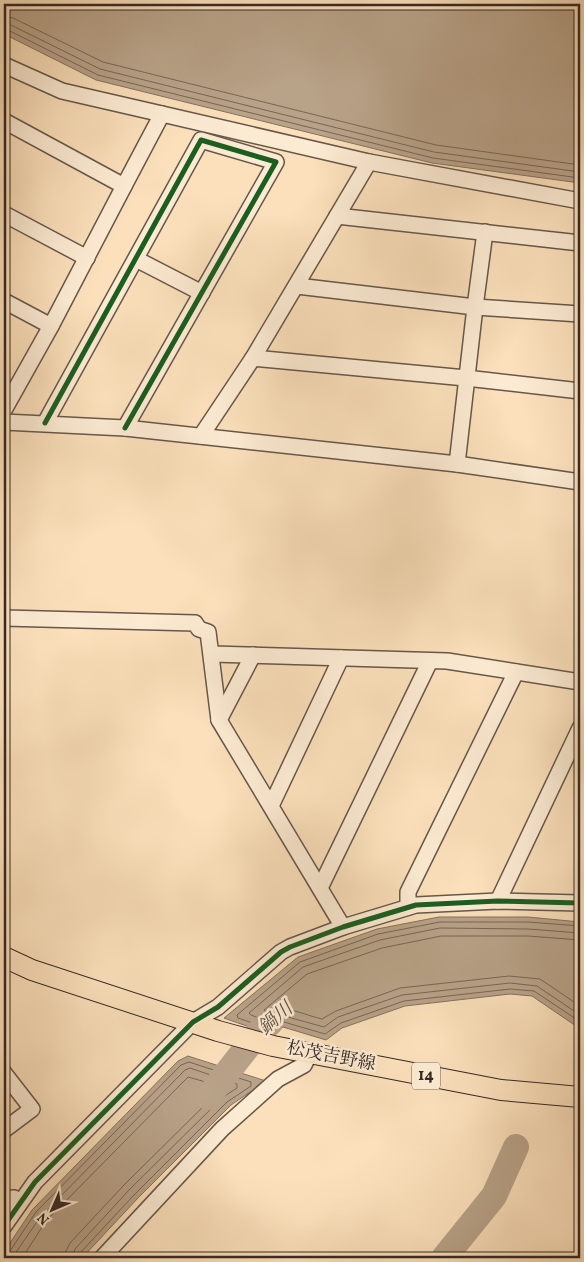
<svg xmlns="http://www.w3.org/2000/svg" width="584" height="1262" font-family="Vollkorn,'Noto Serif JP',serif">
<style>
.water{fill:#b8a288;stroke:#847260}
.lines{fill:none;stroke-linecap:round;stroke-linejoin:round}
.shore{stroke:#776656;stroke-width:1}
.river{stroke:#b8a288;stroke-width:26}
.minor-casing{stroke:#67574a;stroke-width:18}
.major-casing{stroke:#362925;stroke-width:22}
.minor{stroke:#fcebd3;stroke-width:15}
.major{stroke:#fbe0bb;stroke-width:20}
.cycleway-casing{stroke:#fcebd3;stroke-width:8}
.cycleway{stroke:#1b5e20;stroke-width:5}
.labels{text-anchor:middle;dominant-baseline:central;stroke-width:5;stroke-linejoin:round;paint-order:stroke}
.shield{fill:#fcebd3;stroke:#716359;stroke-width:1}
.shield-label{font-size:16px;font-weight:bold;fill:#362925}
.street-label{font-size:18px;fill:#362925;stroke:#fcebd3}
.water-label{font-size:19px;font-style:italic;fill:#5d4d43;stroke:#fcebd3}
</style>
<rect width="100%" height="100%" fill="#fbe0bb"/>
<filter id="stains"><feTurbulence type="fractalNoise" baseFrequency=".004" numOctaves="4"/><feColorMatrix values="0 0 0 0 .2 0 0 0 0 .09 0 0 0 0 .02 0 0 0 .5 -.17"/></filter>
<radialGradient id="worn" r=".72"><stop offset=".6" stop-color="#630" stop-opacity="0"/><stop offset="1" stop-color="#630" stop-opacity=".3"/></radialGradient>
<g class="water">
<polygon points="4,4 580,4 580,183 432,163 96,80 4,34"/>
<polygon points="439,917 528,917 580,922 580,1024 576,1026 532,996 510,994 405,1006 342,1028 326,1040 283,1027 272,1035 224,1018 298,957 377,929"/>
<polygon points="188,1056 266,1081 231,1105 138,1198 82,1258 4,1258 4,1252 32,1210 178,1061"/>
</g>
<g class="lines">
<g class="shore">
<polyline points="4,16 13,18 103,62 436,145 580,165"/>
<polyline points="4,24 11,25 100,69 434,152 580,172"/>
<polyline points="4,30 8,30 98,75 433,158 580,178"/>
<polyline points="580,926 528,922 440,922 378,934 300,962 237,1015 238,1018 270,1029 284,1022 325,1034 341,1023 404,1001 510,989 534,991 576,1019 580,1020"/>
<polyline points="580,933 528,929 440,928 380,940 303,967 249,1013 251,1015 269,1022 278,1017 284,1016 324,1027 338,1017 402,995 510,983 537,986 577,1013 580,1013"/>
<path d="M580,940l-52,-4h-87l-59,12 -75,26 -43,36 5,4c17,-10 35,1 53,5l14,-8 64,-23 109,-12 31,3 40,27"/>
<polyline points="4,1254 10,1251 36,1212 181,1065 189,1062 251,1082 251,1086 227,1102 134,1195 80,1253 79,1258"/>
<polyline points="12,1258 41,1216 185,1070 190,1068 237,1084 237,1088 223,1097 129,1190 75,1249 72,1258"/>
<polyline points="22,1258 46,1221 188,1077 220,1086 220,1090 124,1185 70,1243 66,1251 65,1258"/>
</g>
<g class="river">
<polyline points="208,1097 259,1032 270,1023"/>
<polyline points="444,1258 494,1196 516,1147"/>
</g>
<g class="minor-casing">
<g id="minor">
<polyline points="4,65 62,91 162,114"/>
<polyline points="4,121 124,186 51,326 4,410"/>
<polyline points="124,186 162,114 369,162"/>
<polyline points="4,214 87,258"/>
<polyline points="337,216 580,243"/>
<polyline points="136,259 202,293"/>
<polyline points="297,286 475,307 580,314"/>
<polyline points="4,301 51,326"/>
<polyline points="253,358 466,378 580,391"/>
<polyline points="4,422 125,428 457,464 580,482"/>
<polyline points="45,423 201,140 276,162 125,428"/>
<polyline points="201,436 253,358 369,162 580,201"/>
<polyline points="457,464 475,307 485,232"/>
<polyline points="4,618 195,623 199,629 208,632 219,720 343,927"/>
<polyline points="212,654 447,661 580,682"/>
<polyline points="219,720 253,655"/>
<polyline points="271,806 341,658"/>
<polyline points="320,888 430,661"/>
<polyline points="498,901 580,728"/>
<polyline points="408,907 408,892 516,672"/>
<polyline points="4,1073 32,1109 4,1130"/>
<polyline points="4,1199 14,1198 20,1201"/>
<polyline points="4,1226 35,1182 193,1022 218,1007 281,952 290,947 343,927 416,905 498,901 580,903"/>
<polyline points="102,1258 222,1129 278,1079 304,1065 310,1053"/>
</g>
</g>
<g class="major-casing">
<polyline id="major" points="4,957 32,970 218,1031 273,1046 501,1090 580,1097"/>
</g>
<use href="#minor" class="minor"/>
<use href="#major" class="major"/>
<g class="cycleway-casing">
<g id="cycleway">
<polyline points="45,423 201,140 276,162 125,428"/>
<polyline points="4,1226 35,1182 193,1022 218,1007 281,952 290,947 343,927 416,905 498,901 580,903"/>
</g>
</g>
<use href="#cycleway" class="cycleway"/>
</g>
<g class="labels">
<rect class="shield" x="412" y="1062.5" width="28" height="27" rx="4"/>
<g class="shield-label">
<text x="426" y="1076">14</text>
</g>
<g class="street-label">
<text transform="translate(331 1057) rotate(11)">松茂吉野線</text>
</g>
<g class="water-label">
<text transform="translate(276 1019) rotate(-41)">鍋川</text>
</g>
</g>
<rect width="584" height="1262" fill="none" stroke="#fbe0bb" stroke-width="20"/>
<rect x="5" y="5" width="574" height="1252" fill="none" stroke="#362925" stroke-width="2.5"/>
<rect x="10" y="10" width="564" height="1242" fill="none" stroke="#362925"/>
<g transform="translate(52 1210) rotate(225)" stroke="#fcebd3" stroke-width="4" paint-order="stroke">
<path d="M0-4L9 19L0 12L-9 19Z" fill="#362925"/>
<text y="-8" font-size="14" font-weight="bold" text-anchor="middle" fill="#362925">N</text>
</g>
<rect width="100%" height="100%" filter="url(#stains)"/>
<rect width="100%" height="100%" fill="url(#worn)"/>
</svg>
